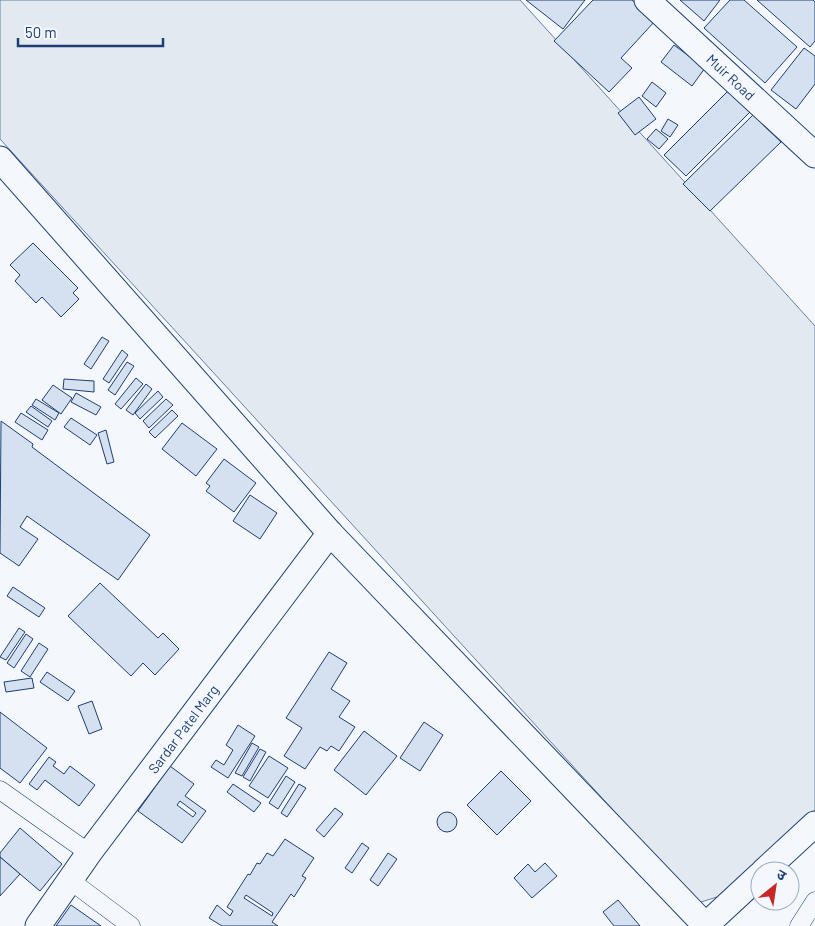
<svg xmlns="http://www.w3.org/2000/svg" width="815" height="926" font-family="Barlow,'Noto Sans Devanagari',sans-serif">
<style>
.green{fill:#e3e9f0;stroke:#687fa3}
.building{fill:#d5e0f0;stroke:#1d3f73;fill-rule:evenodd}
.lines{fill:none;stroke-linecap:round;stroke-linejoin:round}
.street-casing{stroke:#1d3f73;stroke-width:19}
.secondary-casing{stroke:#1d3f73;stroke-width:27}
.street{stroke:#f4f7fb;stroke-width:18}
.secondary{stroke:#f4f7fb;stroke-width:25}
.labels{text-anchor:middle;dominant-baseline:central;stroke-width:4;stroke-linejoin:round;paint-order:stroke}
.street-label{font-size:14px;fill:#1d3f73;stroke:#f4f7fb}
</style>
<rect width="100%" height="100%" fill="#f4f7fb"/>
<polygon class="green" points="0,0 520,0 815,326 815,810 720,896 698,903 0,139"/>
<g class="building">
<polygon points="526,0 585,0 563,29"/>
<polygon points="593,0 632,0 655,21 621,58 632,68 609,92 554,41"/>
<polygon points="680,0 720,0 704,21"/>
<polygon points="730,0 744,0 797,47 765,83 704,28"/>
<polygon points="757,0 813,0 815,2 815,41 810,47"/>
<polygon points="674,45 705,68 692,86 661,62"/>
<polygon points="804,48 815,56 815,84 796,109 771,90"/>
<polygon points="652,82 666,93 656,107 642,96"/>
<polygon points="728,91 750,112 686,176 664,155"/>
<polygon points="639,97 656,119 635,135 618,113"/>
<polygon points="753,115 781,142 710,211 683,184"/>
<polygon points="668,119 678,125 670,137 661,131"/>
<polygon points="656,129 668,139 659,149 647,139"/>
<polygon points="33,243 78,288 73,293 79,299 61,317 42,297 36,303 15,281 20,275 10,265"/>
<polygon points="102,337 109,341 91,369 84,364"/>
<polygon points="122,350 128,355 109,383 103,379"/>
<polygon points="127,362 134,366 115,395 108,390"/>
<polygon points="136,378 143,384 121,409 115,404"/>
<polygon points="64,379 94,381 94,392 63,389"/>
<polygon points="146,384 152,389 133,415 126,410"/>
<polygon points="53,385 72,398 61,414 42,400"/>
<polygon points="158,391 163,397 140,419 135,413"/>
<polygon points="76,393 101,407 96,415 71,402"/>
<polygon points="36,399 59,413 55,420 32,405"/>
<polygon points="166,399 173,405 149,428 143,421"/>
<polygon points="31,406 52,421 48,427 26,412"/>
<polygon points="172,410 178,416 155,438 149,432"/>
<polygon points="21,413 48,430 42,440 15,422"/>
<polygon points="71,418 97,435 90,445 64,427"/>
<polygon points="1,421 33,444 32,447 150,535 118,580 27,516 20,527 38,539 19,566 0,553"/>
<polygon points="182,423 217,449 196,476 162,449"/>
<polygon points="106,430 114,462 107,464 98,433"/>
<polygon points="224,459 256,483 234,512 206,491 210,486 206,483"/>
<polygon points="250,495 277,513 260,539 233,521"/>
<polygon points="100,583 158,638 163,633 179,649 155,675 143,663 131,676 68,616"/>
<polygon points="13,587 45,608 39,617 7,596"/>
<polygon points="19,628 25,632 6,660 0,657"/>
<polygon points="26,634 33,639 14,668 7,663"/>
<polygon points="39,643 48,649 30,677 21,671"/>
<polygon points="329,652 347,663 331,689 350,701 339,717 355,727 339,751 331,746 327,751 320,747 305,769 284,756 302,728 286,718"/>
<polygon points="47,672 75,691 68,701 40,682"/>
<polygon points="32,678 34,688 6,692 4,682"/>
<polygon points="92,701 102,729 89,734 78,706"/>
<polygon points="0,712 47,748 20,783 0,768"/>
<polygon points="424,722 443,735 420,771 400,758"/>
<polygon points="238,725 255,736 228,778 211,767 216,760 224,765 233,750 226,745"/>
<polygon points="364,731 397,756 366,795 334,770"/>
<polygon points="252,743 259,747 242,776 235,773"/>
<polygon points="260,749 266,752 250,781 243,777"/>
<polygon points="269,756 288,768 268,798 249,786"/>
<polygon points="49,757 56,762 53,766 64,774 70,766 95,785 79,806 45,780 37,790 29,784"/>
<path d="M170,766l24,18 -9,12 21,15 -24,32 -44,-32zM180,801l16,12 -3,4 -16,-12z"/>
<polygon points="501,771 531,801 497,835 467,805"/>
<polygon points="286,776 295,782 278,809 269,803"/>
<polygon points="233,784 261,803 254,812 227,792"/>
<polygon points="299,784 306,788 287,817 281,813"/>
<polygon points="335,808 343,814 324,837 316,830"/>
<circle cx="447" cy="822" r="10"/>
<polygon points="20,828 62,864 40,891 0,857 0,853"/>
<path d="M285,839l29,19 -12,18 4,2 -12,19 -3,-3 -19,28 6,4h-56l-13,-8 8,-13 13,11 3,-5 -6,-4 21,-33 2,1 7,-12 3,1 7,-11 6,3zM246,895l27,18 -1,3 -28,-18z"/>
<polygon points="362,843 369,848 352,873 345,868"/>
<polygon points="388,853 397,859 378,886 370,880"/>
<polygon points="0,857 20,874 0,896"/>
<polygon points="545,863 557,876 532,898 514,878 528,864 535,872"/>
<polygon points="618,900 640,926 614,926 603,912"/>
<polygon points="71,905 101,926 56,926"/>
</g>
<g class="lines">
<g class="street-casing">
<g id="street">
<polyline points="0,790 89,853"/>
<polyline points="71,881 131,926"/>
<polyline points="799,926 815,901"/>
</g>
</g>
<g class="secondary-casing">
<g id="secondary">
<polyline points="647,0 815,155"/>
<polyline points="0,159 330,533 706,926"/>
<polyline points="764,871 815,824"/>
<polyline points="38,926 89,853 330,533"/>
<polyline points="705,926 760,875"/>
</g>
</g>
<use href="#street" class="street"/>
<use href="#secondary" class="secondary"/>
</g>
<g class="labels">
<g class="street-label">
<text transform="translate(731 77) rotate(43)">Muir Road</text>
<text transform="translate(183 729) rotate(-53)">Sardar Patel Marg</text>
</g>
</g>
<g transform="translate(775 886) rotate(30)"><circle r="24" fill="#f4f7fb" stroke="#9eadc5"/>
<path d="M0-4L9 19L0 12L-9 19Z" fill="#c62828"/>
<text y="-8" font-size="14" font-weight="bold" text-anchor="middle" fill="#1d3f73">उ</text>
</g>
<path d="M18 38v8h145v-8" fill="none" stroke="#1d3f73" stroke-width="2.5"/>
<text x="25" y="38" font-size="15" fill="#1d3f73" stroke="#f4f7fb" stroke-width="4" paint-order="stroke">50 m</text>
</svg>
